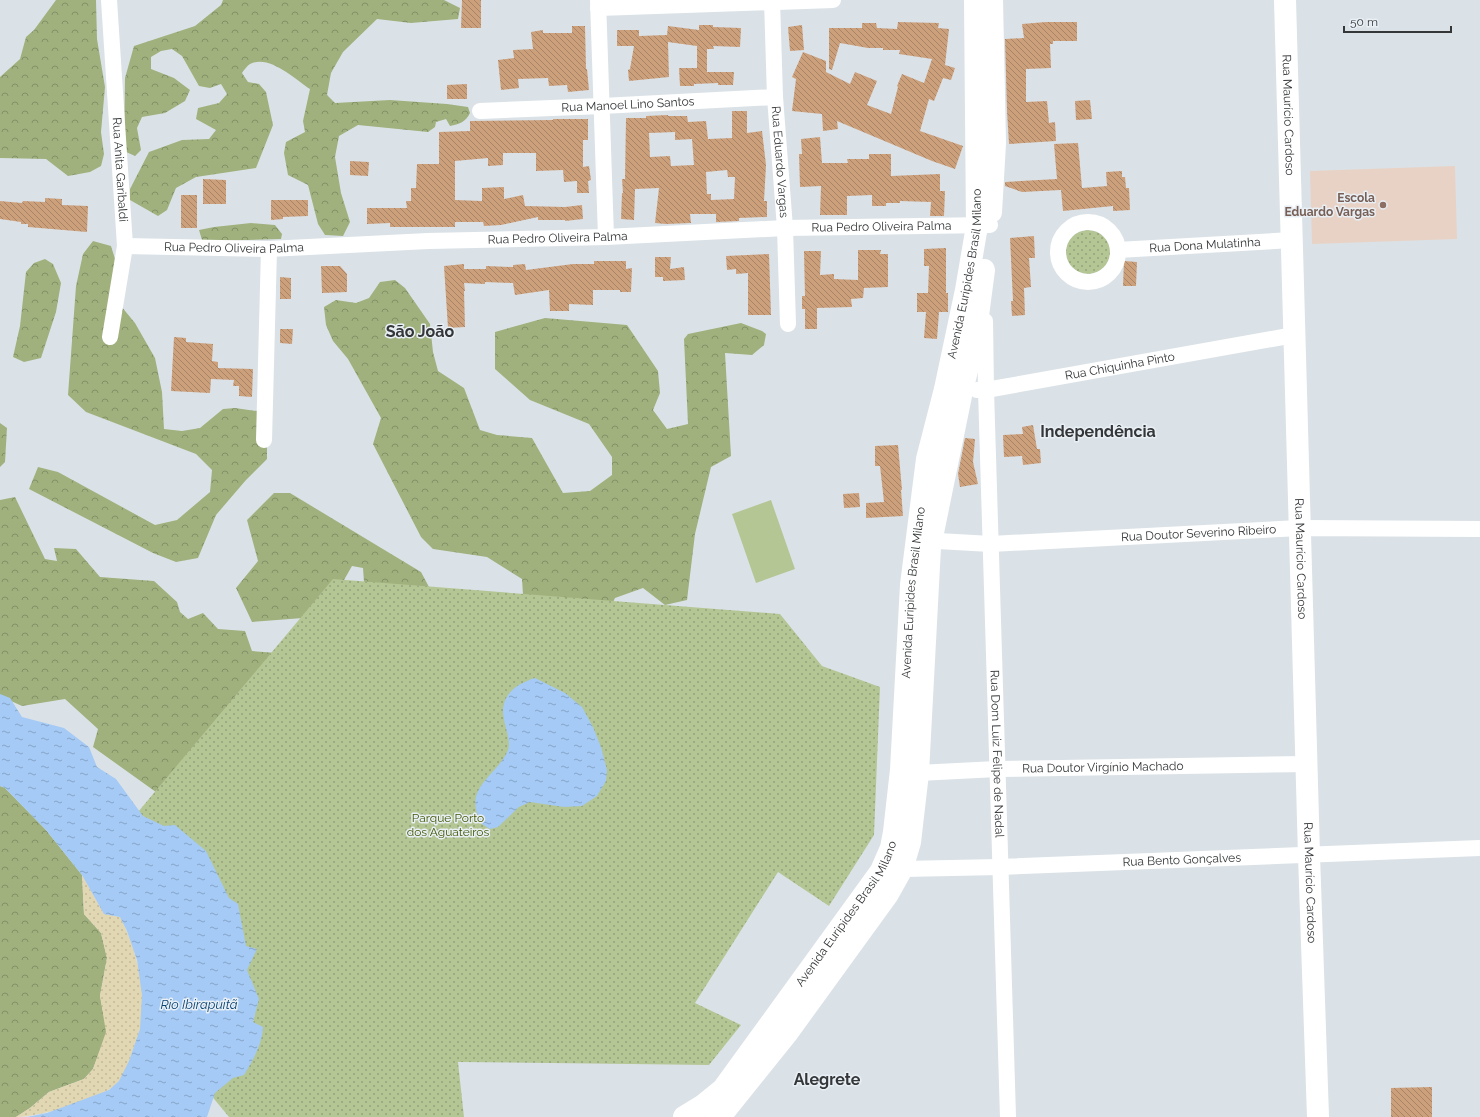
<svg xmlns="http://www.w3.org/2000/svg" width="1480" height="1117" font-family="Raleway,sans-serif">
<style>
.education{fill:#e8d2c6}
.grass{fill:#b5c695}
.forest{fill:url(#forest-crowns)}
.sand{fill:url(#sand-dots)}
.park{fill:url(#park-dots)}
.water{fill:url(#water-ripples)}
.building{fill:url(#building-back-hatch);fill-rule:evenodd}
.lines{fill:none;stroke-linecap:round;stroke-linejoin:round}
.street{stroke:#fff;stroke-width:16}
.secondary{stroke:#fff;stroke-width:22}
.education-dot{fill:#8d6e63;stroke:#e8eff5;stroke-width:1.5}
.labels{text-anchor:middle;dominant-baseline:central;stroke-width:3;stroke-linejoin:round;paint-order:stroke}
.street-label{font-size:12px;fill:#343638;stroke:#e8eff5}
.education-label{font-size:12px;font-weight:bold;fill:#785e54;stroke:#e8eff5;text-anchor:end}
.park-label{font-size:12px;fill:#445702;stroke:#e8eff5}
.water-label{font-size:13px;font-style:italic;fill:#094275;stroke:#e8eff5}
.district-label{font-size:16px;font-weight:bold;fill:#343638;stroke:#e8eff5}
</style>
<defs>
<pattern id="forest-crowns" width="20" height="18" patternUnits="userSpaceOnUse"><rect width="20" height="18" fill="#a0b17d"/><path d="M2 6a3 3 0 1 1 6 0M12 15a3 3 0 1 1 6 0" fill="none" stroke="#839167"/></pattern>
<pattern id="sand-dots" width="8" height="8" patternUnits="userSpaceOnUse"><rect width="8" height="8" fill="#e1d7b2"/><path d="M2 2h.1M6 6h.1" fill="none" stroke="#c2b99a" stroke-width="1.8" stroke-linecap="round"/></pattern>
<pattern id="park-dots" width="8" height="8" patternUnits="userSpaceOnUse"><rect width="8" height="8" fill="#b5c695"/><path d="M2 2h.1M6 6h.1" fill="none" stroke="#94a27b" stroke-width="1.8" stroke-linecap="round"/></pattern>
<pattern id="water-ripples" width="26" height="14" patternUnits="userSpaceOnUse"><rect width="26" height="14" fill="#a4caf5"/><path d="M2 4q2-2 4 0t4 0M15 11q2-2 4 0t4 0" fill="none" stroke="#86a5c7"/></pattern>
<pattern id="building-back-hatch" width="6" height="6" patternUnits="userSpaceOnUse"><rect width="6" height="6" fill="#cda07c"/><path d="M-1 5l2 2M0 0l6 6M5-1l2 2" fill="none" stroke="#a78367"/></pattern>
</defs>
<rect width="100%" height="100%" fill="#dbe2e7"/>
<polygon class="education" points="1455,166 1457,239 1312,244 1310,171"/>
<polygon class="grass" points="771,500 795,569 756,583 732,514"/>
<g class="forest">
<polygon points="56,0 96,0 97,39 105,87 101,132 104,154 101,166 90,172 68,176 46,159 0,158 0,77 20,59 26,37 34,30"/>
<path d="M223,0h221l16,8 -2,11 -47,4 -34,-4 -34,33 -12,21 -4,22 8,8 55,-3 57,4 21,3 2,6c-4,9 -11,11 -20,13l-4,-7 -10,3 -1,5 -7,5 -70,-7 -19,11 -4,21 6,36 9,29 -7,14 -18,-1 -7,-11 -10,-39 -20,-10 -4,-22 2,-11 19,-10 -2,-11 7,-32c-15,-10 -41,-35 -60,-25 -3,2 -6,6 -8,9l6,9 11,2 7,8 7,33 -17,43 -60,9 -20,11 -9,22 -9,6 -28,-16v-11l19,-37 33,-12 27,-1 7,-9 -20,-11 2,-11 21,-5 8,-9 -6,-10 -11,4 -11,-2 -17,-30 -10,-7 -11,2 -10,6v12l23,9 16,12 -5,11 -20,12 -23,4 -5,11 4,22 -6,6 -11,-5 1,-73 9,-32 61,-20 26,-21z"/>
<polygon points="251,223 275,225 282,234 281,239 209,241 202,240 199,230 214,227"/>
<polygon points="93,241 111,246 115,259 113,291 121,306 135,323 155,358 162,392 164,429 182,431 200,428 223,409 235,408 264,412 267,431 267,459 246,480 216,515 198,558 176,562 153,553 29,489 38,467 58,472 155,525 177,520 210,492 212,470 196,454 86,412 68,395 76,286 83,254"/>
<polygon points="45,259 53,264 61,283 56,312 41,358 24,362 13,357 20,326 26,272 34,263"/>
<polygon points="395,280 405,288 430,324 433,352 438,371 464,388 480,430 497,435 532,438 563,493 590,491 612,475 612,457 589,424 530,400 495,369 495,332 545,318 627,325 658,371 660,393 653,410 667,429 688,424 684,339 688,334 741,323 762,331 766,334 764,345 752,355 725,353 731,456 711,467 695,534 687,600 665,605 643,588 615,598 597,636 551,637 532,659 499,662 480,676 501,714 446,901 461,914 491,911 495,932 463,1038 442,1048 421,1024 394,1041 364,1117 272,1117 286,1078 269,1048 245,917 195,820 93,747 98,729 65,699 22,706 0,696 0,500 15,497 45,559 57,561 54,548 76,549 100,577 154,581 177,602 180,612 188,619 203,613 218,629 245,631 252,651 276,653 292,679 274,704 288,713 331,706 342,676 316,667 303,618 252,622 236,588 258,561 247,520 274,493 290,493 421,572 445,617 423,636 397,635 366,611 363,568 352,566 344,580 362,643 400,667 459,665 471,652 472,616 480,600 508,600 523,595 522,579 487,557 433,549 421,537 373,444 381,418 348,359 333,341 326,325 324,307 336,300 356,303 369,298 380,282"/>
<polygon points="0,423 7,428 5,462 0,467"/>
<polygon points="0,786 5,788 46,830 82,875 84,914 101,933 107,958 100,996 107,1032 93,1069 84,1079 49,1092 30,1108 16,1117 0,1117"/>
</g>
<path class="sand" d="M82,875l22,39 16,3c17,33 27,74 20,112 -2,8 -5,15 -8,23 -3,9 -7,23 -14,30 -14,17 -80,35 -102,35l14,-9 19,-16 35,-13 9,-10 13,-37 -6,-36 7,-38 -6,-25 -17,-19z"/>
<g class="park">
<circle cx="1088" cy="252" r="22"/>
<polygon points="333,579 780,614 822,666 880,687 874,835 829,906 778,872 695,1003 741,1025 709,1065 458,1062 464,1117 229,1117 210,1094 244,1063 255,1013 205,867 138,812"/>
</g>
<g class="water">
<path d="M535,678l30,15 17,14 11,20 8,20 6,23 -1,11 -9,15 -15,10 -18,1 -34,-5 -11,5 -21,20 -8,2c-9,-5 -10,-6 -13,-16 -9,-28 22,-40 31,-63 2,-6 0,-12 -1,-18 -2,-7 -4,-15 -4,-22 1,-18 16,-27 32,-32z"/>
<path d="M0,694l10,4 12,19 42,11 25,19 8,20 19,12 27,37 21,10 11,-1 31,26 23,47 9,6 8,42 11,3 -10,21 12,29 -6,23 10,5c-1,18 -10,33 -19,48l-11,3 -18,15 -8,24h-180l20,-4 62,-23 10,-9 10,-20 11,-32 2,-34 -5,-35 -10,-29 -7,-14 -16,-3 -22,-39 -36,-45 -41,-42 -5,-2z"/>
</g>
<g class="building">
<polygon points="462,0 481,0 481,28 461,28"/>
<polygon points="898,22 939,23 938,28 949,29 945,65 955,68 951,80 943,78 934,101 929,99 920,131 963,146 955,169 932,161 837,121 838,129 823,131 822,114 792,111 796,79 792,77 803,52 826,61 826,72 850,84 855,72 877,81 867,105 891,114 898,87 897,86 902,74 924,83 932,59 899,54 900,50 883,50 883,48 868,48 840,43 832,70 829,69 829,28 862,28 862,23 876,23 877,28 897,29"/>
<polygon points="1046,22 1077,22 1077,41 1053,41 1053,44 1050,44 1051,68 1026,69 1026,102 1047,101 1049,123 1055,122 1056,141 1009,144 1007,111 1005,39 1024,38 1022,24"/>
<polygon points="699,25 713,25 713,27 741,28 740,47 713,46 714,49 707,49 707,72 734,72 733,85 718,85 718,83 694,84 694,86 680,86 679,68 697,68 697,46 668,42 669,77 629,81 628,70 630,69 634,46 617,46 617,30 639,30 639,36 667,35 668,26 699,30"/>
<polygon points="802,25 804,50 790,51 788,27"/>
<polygon points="572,26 585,26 586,69 587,69 589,90 568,92 567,85 549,86 548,78 518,79 519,88 501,90 498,60 514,58 513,50 533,49 531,32 543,30 543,33 572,33"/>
<polygon points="467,84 467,99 447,99 447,85"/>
<polygon points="1090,100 1092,119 1076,120 1075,101"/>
<path d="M732,111h15v22l15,-2 4,34 -2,36h3v16l-28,1v3l-23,1v-8h-26l1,9 -25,1 -11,-1 4,-35 -24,1 -1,31 -13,-1 1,-26h1l-1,-14h3l1,-61h20v-2l22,-1v1h19l1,6 18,-1 2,18 24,-1zM675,132v8l17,-1 2,26 -23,1 -1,-10 -20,1 -1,-24zM727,170l1,7h7l-1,22 -23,1v-6h-4l-1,-22z"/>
<polygon points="553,119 588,119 588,140 583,140 583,167 589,166 591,180 588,181 589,193 577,193 577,181 564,182 563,170 536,171 536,153 503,153 503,165 488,166 488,158 455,161 455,200 482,201 482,188 504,187 504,199 523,195 525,206 565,207 582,205 583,219 565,221 565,220 538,220 538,217 501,225 484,226 483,222 455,222 455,227 390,227 390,223 367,224 367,208 407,208 406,201 411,201 411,188 416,188 417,164 439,164 439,132 470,131 470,121 553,120"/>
<polygon points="820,137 822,163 848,163 847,159 869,159 869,154 891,154 891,176 940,174 940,191 945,191 944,216 930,216 931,202 900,201 900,203 886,203 886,206 872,206 872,195 847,196 847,215 820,215 821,186 800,187 799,154 802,154 801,139"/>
<polygon points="1078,143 1082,188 1107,186 1106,172 1122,171 1122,177 1125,177 1126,188 1129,188 1130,210 1113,211 1113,206 1063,211 1061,190 1022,192 1005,186 1005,182 1057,179 1054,144"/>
<polygon points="350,161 369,162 368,176 350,175"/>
<polygon points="203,179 226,180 226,204 203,204"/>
<rect x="181" y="195" width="16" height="33"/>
<polygon points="45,198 62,199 62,205 88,206 87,232 28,227 28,224 21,224 21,222 0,219 0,201 22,203 23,201 45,202"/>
<polygon points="271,200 308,200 308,216 283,217 283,219 271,220"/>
<polygon points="1034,236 1035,258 1029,258 1031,287 1024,288 1025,315 1012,316 1011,301 1013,301 1010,238"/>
<polygon points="946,248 946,293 948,293 948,312 939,312 937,339 924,338 926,312 917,312 917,293 928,293 929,266 924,266 924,249"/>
<polygon points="858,250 881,250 880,254 888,254 888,287 864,288 863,298 851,299 852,307 817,308 817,329 805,329 805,309 802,309 802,296 805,296 804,251 821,251 820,275 834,274 834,279 858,280"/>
<polygon points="769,254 771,315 748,315 748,273 736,274 736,269 727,270 726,256"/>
<polygon points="655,257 671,257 670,269 684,267 685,280 663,281 663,277 655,277"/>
<polygon points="594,261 626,261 626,269 632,268 631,292 620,292 620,290 593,290 593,305 569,304 569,311 550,311 549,290 515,295 513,283 485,282 485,284 464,283 465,291 464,291 465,327 448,328 444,266 464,264 464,269 486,269 486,266 513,267 513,265 525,264 526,270 573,264 594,264"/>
<polygon points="1124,261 1137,262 1136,286 1123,286"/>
<polygon points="321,266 340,266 347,274 347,292 322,293"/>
<polygon points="280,277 291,278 291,299 280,299"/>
<polygon points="280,329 293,329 292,344 280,343"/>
<polygon points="174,337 186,338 186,342 213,344 212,361 218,362 218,368 253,369 252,397 239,396 239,386 233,386 234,380 211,379 210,393 171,391"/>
<polygon points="1033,425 1037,449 1040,449 1041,463 1023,465 1022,456 1004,457 1003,435 1023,434 1022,427"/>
<polygon points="965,438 975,439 973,462 978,484 960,487 958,474"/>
<polygon points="898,445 902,490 901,490 903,516 866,518 866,503 884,502 880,466 875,466 875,446"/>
<polygon points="859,493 860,507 844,508 843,494"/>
<polygon points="1432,1087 1432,1117 1391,1117 1391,1088"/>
</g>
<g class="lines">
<g class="street">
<path id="s1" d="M109,0l16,246 -15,91"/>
<polyline points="598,0 606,237"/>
<path id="s2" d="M772,0l3,97 10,131 3,96"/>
<polyline points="598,8 833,0"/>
<path id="s3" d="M480,111l122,-5 173,-9"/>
<circle cx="1088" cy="252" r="30"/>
<path id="s4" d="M125,246l144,3 159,-8 178,-4 179,-9 205,-3"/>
<path id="s5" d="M1118,250l174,-10"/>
<path id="s6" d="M985,321l1,69 22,727"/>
<path id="s7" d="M977,390h9l308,-55"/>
<polyline points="264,440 269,249"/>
<path id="s8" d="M920,540l71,4 309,-16 180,1"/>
<path id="s9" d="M908,772l10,1 79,-4 309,-5"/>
<path id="s10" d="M893,868l9,1 98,-2 480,-19"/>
</g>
<g class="secondary">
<path id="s11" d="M1285,0l24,855 9,262"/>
<polyline points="991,212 995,143 992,0"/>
<path id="s12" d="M684,1117l18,-11 21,-17 158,-218 10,-23 3,-16 7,-62 10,-185 16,-126 18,-70 21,-99 11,-64 -2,-226"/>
<polyline points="717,1117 723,1113 788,1032 888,894 902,869 910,842 918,773 930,547 962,391 975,338 984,270"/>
</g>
</g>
<circle class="education-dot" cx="1383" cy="205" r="4"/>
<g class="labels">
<g class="street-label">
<text stroke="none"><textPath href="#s3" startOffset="148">Rua Manoel Lino Santos</textPath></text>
<text stroke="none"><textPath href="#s11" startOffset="115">Rua Maurício Cardoso</textPath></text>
<text stroke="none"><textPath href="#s2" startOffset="162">Rua Eduardo Vargas</textPath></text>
<text stroke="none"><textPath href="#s1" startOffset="170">Rua Anita Garibaldi</textPath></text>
<text stroke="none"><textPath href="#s4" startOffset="757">Rua Pedro Oliveira Palma</textPath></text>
<text stroke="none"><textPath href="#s4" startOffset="433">Rua Pedro Oliveira Palma</textPath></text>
<text stroke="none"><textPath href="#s5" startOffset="87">Rua Dona Mulatinha</textPath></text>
<text stroke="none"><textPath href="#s4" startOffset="109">Rua Pedro Oliveira Palma</textPath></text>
<text stroke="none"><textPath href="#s12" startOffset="923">Avenida Euripides Brasil Milano</textPath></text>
<text stroke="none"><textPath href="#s7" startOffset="145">Rua Chiquinha Pinto</textPath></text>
<text stroke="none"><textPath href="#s8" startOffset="279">Rua Doutor Severino Ribeiro</textPath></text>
<text stroke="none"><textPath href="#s11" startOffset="559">Rua Maurício Cardoso</textPath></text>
<text stroke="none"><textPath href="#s12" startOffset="599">Avenida Euripides Brasil Milano</textPath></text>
<text stroke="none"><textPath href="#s6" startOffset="433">Rua Dom Luiz Felipe de Nadal</textPath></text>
<text stroke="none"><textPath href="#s9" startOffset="195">Rua Doutor Virgínio Machado</textPath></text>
<text stroke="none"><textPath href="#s10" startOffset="289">Rua Bento Gonçalves</textPath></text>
<text stroke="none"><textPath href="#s11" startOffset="883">Rua Maurício Cardoso</textPath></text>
<text stroke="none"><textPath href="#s12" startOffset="263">Avenida Euripides Brasil Milano</textPath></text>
</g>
<g class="education-label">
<text x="1375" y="198">Escola<tspan x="1375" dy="14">Eduardo Vargas</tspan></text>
</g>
<g class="park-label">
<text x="448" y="818">Parque Porto<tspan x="448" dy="14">dos Aguateiros</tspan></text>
</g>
<g class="water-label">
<text x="199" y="1004">Rio Ibirapuitã</text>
</g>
<g class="district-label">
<text x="420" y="331">São João</text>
<text x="1098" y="431">Independência</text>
<text x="827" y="1079">Alegrete</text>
</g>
</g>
<path d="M1344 26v6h107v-6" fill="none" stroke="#343638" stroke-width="2"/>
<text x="1350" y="26" font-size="12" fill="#343638" stroke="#e8eff5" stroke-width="3" paint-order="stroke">50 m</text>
</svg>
